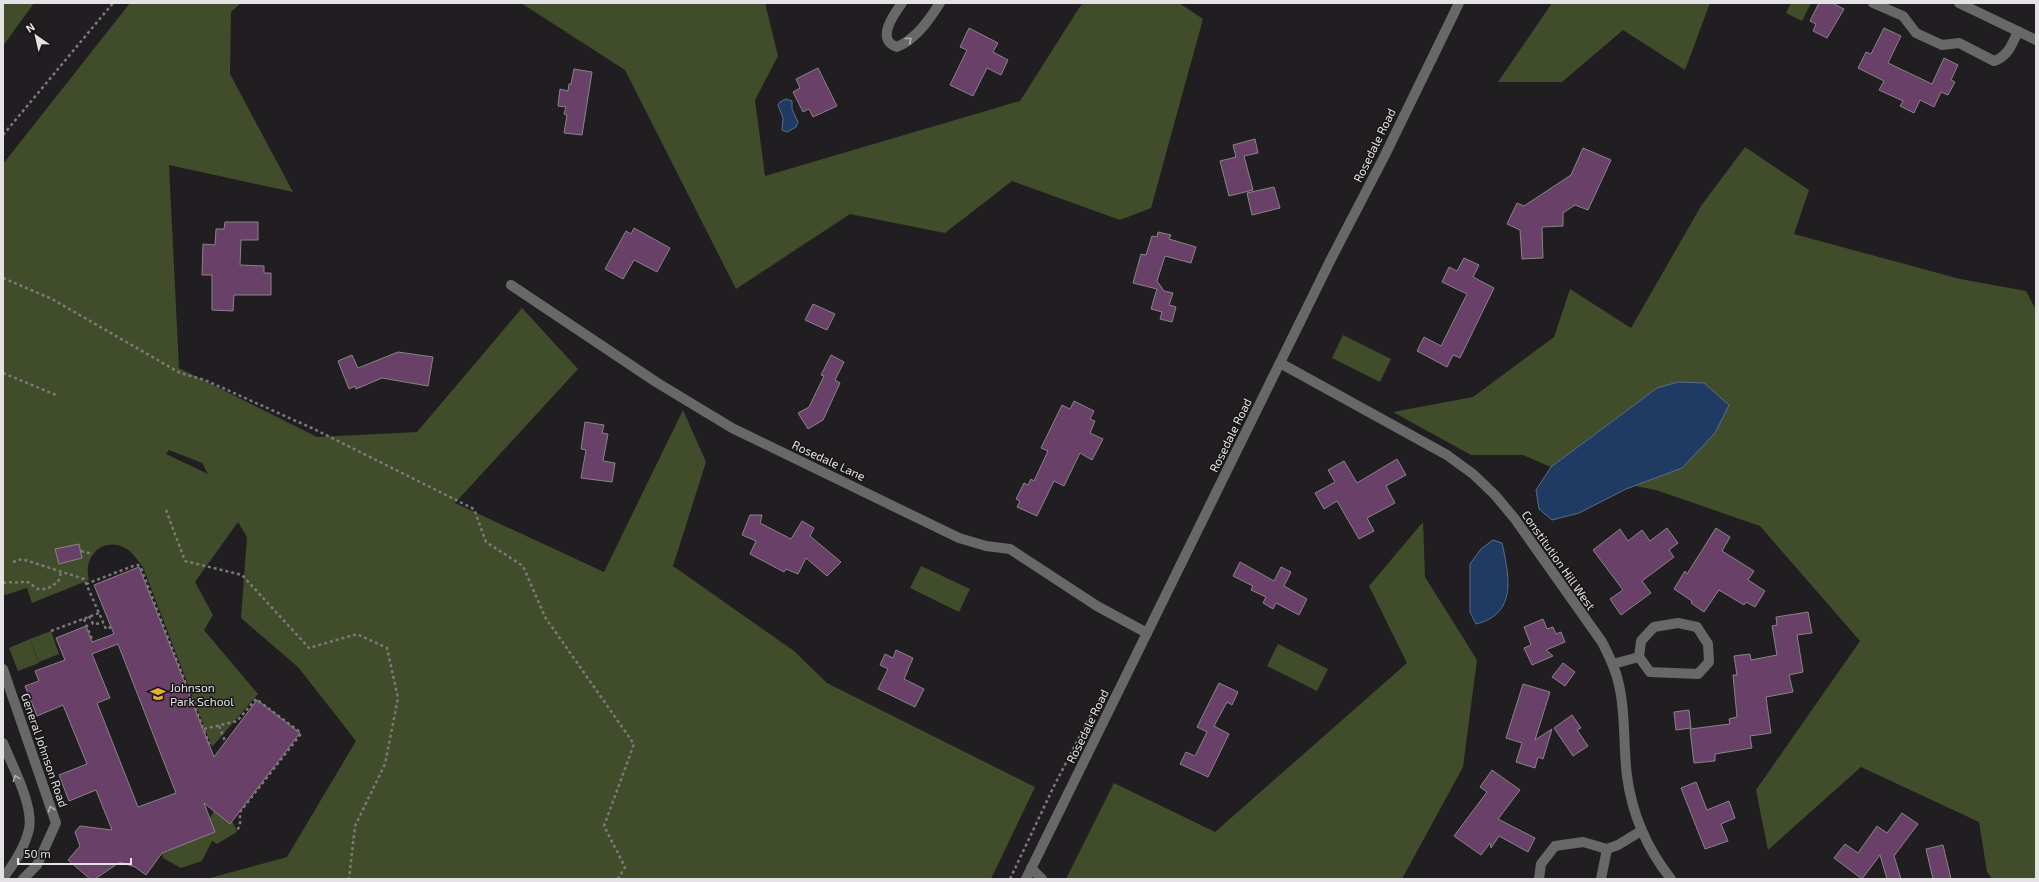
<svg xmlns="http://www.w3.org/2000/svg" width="2039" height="882" font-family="'Exo 2',sans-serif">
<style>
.green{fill:#414c2b;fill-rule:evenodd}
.water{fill:#1f3b64;stroke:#5a6d8a}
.building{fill:#694168;stroke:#888487;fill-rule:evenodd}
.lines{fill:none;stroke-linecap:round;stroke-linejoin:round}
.path{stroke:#7c797c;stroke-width:2.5;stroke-dasharray:3 3;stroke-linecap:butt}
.minor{stroke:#676867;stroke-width:10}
.oneway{stroke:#b2b1b2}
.labels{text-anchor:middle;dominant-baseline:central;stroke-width:3;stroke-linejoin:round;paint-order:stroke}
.street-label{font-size:12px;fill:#e4e2e4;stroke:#181517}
.poi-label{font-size:12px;fill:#e4e2e4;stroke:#181517;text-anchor:start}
</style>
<rect width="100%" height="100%" fill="#211e21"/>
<g class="green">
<polygon points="3,3 34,3 3,46"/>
<path d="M130,3h111l-10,9 -1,62 63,118 -124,-27 10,203 138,69 100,-5 105,-124 56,61 -123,134 149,69 79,-162 23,52 -33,104 121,85 33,32 208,104 -44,92h-785l81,-22 69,-116 -58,-74 -57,-49 6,-81 -9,-15 -43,60 18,33 -9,15 54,64 -46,53 -69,-180c-6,-7 -10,-15 -18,-19 -22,-12 -43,9 -36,32l-57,23 -5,-15 -22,7 -2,-3v-428zM169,450l33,13 6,11 -42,-20z"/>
<polygon points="521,3 765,3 778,56 755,100 765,176 1020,101 1081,5 1085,3 1179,3 1203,19 1151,208 1120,220 1012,181 945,233 850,214 736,289 625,70"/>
<polygon points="1552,3 1710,3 1685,70 1623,30 1562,82 1498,82"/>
<polygon points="1791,3 1811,3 1802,21 1786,13"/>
<polygon points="1745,147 1809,190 1794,234 1960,279 2026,291 2036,310 2036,879 1992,879 1987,872 1979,822 1861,767 1768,850 1756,790 1860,641 1760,526 1656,490 1635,486 1682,468 1657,388 1551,467 1523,455 1471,455 1393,412 1473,397 1554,337 1570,289 1631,328 1701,206"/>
<polygon points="1343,335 1391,359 1380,382 1332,358"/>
<polygon points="1423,522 1425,577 1477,660 1463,767 1402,879 1066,879 1114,783 1215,832 1407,663 1369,586"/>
<polygon points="921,566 970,589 959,612 910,588"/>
<polygon points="51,631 59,654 39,662 30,639"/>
<polygon points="30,639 39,663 18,671 9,648"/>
<polygon points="1278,644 1328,669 1317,691 1267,666"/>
<polygon points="214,811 230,823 233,822 237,832 217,844 212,841 202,861 181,868 163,858 162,853 215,832 210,818"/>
</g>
<g class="water">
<polygon points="786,99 792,101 792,109 798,122 796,127 787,132 782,130 783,118 778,105 780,102"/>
<polygon points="1678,382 1704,383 1729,405 1715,433 1682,468 1626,489 1579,513 1552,520 1539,509 1536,490 1551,467 1657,388"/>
<path d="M1493,540l9,3c7,32 16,71 -26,81l-6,-12v-48l11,-15z"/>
</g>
<g class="building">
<polygon points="1819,3 1832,3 1844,9 1827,38 1813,31 1816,24 1810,21"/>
<polygon points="969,28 998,43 993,52 1008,60 1001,75 987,68 973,96 950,85 967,50 960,47"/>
<polygon points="1884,28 1901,36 1888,63 1932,84 1944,58 1958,65 1951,80 1955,82 1948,95 1941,92 1934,107 1920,100 1914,113 1900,106 1903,101 1879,90 1884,81 1858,68 1866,52 1871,54"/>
<polygon points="818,68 837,106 813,117 809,109 803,112 793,92 800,88 796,79"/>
<polygon points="574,69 592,72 582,135 564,133 567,115 564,114 566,107 558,106 560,89 568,91 569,84 571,84"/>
<polygon points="1255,139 1258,153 1244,156 1253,190 1229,196 1220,161 1236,157 1233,145"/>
<polygon points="1583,148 1611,160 1588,210 1575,205 1563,213 1563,226 1542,227 1543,258 1522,259 1520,230 1507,224 1517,203 1524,206 1571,175"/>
<polygon points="1274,187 1280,208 1252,215 1247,193"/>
<polygon points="225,222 258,222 258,240 241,240 240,265 264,266 264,273 271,273 271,295 234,295 233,311 212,310 212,275 202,275 203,244 215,245 216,229 224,229"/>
<polygon points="634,228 670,248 657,272 634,260 623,279 605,269 626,231 631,234"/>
<polygon points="1158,232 1171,235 1169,239 1196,247 1191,263 1165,256 1157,281 1164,291 1173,293 1169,305 1176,307 1172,322 1160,319 1162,312 1151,309 1157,289 1133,283 1141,254 1146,255 1152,236 1157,237"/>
<polygon points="1464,258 1479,265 1473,277 1494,288 1460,358 1453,355 1447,367 1417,351 1424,337 1441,346 1467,294 1442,282 1449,267 1457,271"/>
<polygon points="813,304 835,314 827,330 805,320"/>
<polygon points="398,352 433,357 428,386 382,378 356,389 355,386 349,389 338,361 352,355 358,368"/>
<polygon points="831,355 844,362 835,380 840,383 823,420 808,429 798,413 809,407 824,376 821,375"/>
<polygon points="1074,401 1094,411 1090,419 1095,421 1090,433 1103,439 1092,460 1080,453 1064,486 1054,481 1037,516 1017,507 1020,501 1016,499 1024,483 1028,485 1031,479 1034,481 1048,451 1041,448 1062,405 1070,409"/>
<polygon points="585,422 604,425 602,433 608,434 603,461 615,463 612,482 581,478 586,450 581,449"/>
<polygon points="1397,459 1406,475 1386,486 1395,503 1367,518 1374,531 1359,539 1337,501 1324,509 1315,493 1335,482 1328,470 1344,461 1357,483"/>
<polygon points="750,515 762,515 760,523 791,539 802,521 814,528 810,536 841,562 827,576 806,558 798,574 786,569 784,572 750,554 756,541 742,535"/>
<polygon points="1667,528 1678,543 1669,550 1674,557 1642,581 1651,593 1621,615 1610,599 1623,590 1593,550 1620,529 1628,541 1642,530 1650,541"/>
<polygon points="1716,528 1730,537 1722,551 1754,571 1748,580 1765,591 1755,607 1746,602 1744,605 1719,590 1704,612 1691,603 1692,601 1674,589 1685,571 1687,574"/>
<polygon points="79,544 82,558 59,564 55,549"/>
<polygon points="1240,562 1274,581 1281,567 1291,572 1284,586 1307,599 1299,615 1276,603 1273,609 1263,603 1266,597 1251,590 1253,586 1233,576"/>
<path d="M139,567l75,190 43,-57 43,33 -70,91 -26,-21 11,29 -53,21 -16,22 -11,-8 -15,-5 -25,17h-5l-22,-19 12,-14 -5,-14 5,-6 32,4 -16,-40 -27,11 -10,-26 28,-11 -24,-59 -26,11 -12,-30 14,-5 -4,-10 30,-11 -9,-22 30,-12 6,16 22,-8 -20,-49zM118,644l58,149 -38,14 -41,-104 13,-5 -18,-44z"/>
<polygon points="1808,612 1812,633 1797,635 1803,672 1789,675 1793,692 1766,697 1771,733 1750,736 1752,748 1715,754 1715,761 1694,763 1690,729 1730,724 1729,719 1737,717 1733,675 1737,675 1734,656 1750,654 1751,660 1777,655 1772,626 1777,625 1776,617"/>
<polygon points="1543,619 1547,629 1553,627 1556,634 1561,632 1565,642 1546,650 1553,656 1532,665 1524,648 1531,645 1524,627"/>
<polygon points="896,650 913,658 904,679 924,689 915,707 878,689 888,669 880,665 885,654 893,658"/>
<polygon points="1563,663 1575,672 1565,686 1552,677"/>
<polygon points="1219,683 1238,692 1232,705 1227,702 1214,726 1229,734 1208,777 1180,764 1186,752 1195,756 1207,732 1197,727"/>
<polygon points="1523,684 1550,692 1535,740 1552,729 1543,759 1538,757 1535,768 1516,762 1522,743 1506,738"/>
<polygon points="1689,710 1691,728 1676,730 1674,712"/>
<polygon points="1572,715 1581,728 1577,730 1588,746 1573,756 1554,728"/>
<polygon points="1492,770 1520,790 1498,819 1535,838 1528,852 1499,836 1491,848 1490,843 1481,855 1454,836 1487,792 1480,787"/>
<polygon points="1696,782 1707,810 1729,801 1735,818 1721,824 1728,841 1705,849 1681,788"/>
<polygon points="1902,813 1918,824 1894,856 1901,879 1887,879 1880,855 1862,879 1834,858 1845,844 1858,853 1877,826 1887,833"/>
<polygon points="1943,845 1951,879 1933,879 1926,849"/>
</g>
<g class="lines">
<g class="path">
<polyline points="3,135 113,3"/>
<polyline points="3,278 52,299 180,373 205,380 316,430 474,509 486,542 523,566 545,617 634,744 604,826 625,867 618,879"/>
<polyline points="3,373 56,395"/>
<polyline points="166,510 185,561 242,575 309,648 357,634 387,648 398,698 385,764 355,826 349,879"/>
<polyline points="81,551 93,554"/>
<polyline points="13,562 22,559 84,579 106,629 111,627"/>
<path d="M3,583c8,-2 15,1 23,-2l12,8h9l11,-7 3,-9"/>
<polyline points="86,584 133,566 138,565 141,568 210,746"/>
<polyline points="89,616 93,624 103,623"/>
<polyline points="84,619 93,642"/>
<polyline points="51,631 99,613"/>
<polyline points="219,726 225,741"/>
<polyline points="204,729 237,721 256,699 300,732 300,735 240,812 240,826 237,830"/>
<polyline points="1010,879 1054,786 1095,707"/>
</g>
<g class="minor">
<path d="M902,3c-8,11 -27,37 -5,44 19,-8 32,-27 43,-44"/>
<path d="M1873,3l30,13 13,17 26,12 17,-2 35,18c14,-5 18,-16 24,-30"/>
<polyline points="1959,3 2036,40"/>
<polyline points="511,285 656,382 732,428 959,538 986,546 1010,549 1097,606 1147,633"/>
<path d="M1280,363l167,92 26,19 22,21 20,24 87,123c7,14 14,27 17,43 7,29 4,61 8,91 5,38 21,74 44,103"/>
<polyline points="1613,664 1639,657 1641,641 1654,627 1678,623 1697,627 1708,644 1709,662 1698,674 1650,672 1639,657"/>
<polyline points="3,669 56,823 37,865 23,879"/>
<path d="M3,743c9,22 31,63 26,86 -4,17 -15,35 -26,49"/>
<polyline points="1031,868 1042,879"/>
<polyline points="1026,879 1331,259 1385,155 1459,3"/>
<polyline points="1539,879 1541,864 1555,846 1583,842 1607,849 1618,845 1641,831"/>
<polyline points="1601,879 1607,849"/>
</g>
</g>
<defs><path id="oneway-chevron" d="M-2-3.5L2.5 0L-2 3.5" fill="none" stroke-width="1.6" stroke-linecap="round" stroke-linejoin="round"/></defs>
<g class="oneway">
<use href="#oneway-chevron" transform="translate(909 40) rotate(-39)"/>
<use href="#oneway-chevron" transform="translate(16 778) rotate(-111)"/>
<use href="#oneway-chevron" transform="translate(51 809) rotate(-109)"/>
</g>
<defs>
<g id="school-bare" transform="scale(1.2)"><path d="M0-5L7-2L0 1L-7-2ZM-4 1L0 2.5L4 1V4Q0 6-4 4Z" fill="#e4ae35" stroke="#181517" stroke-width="2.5" paint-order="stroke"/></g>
</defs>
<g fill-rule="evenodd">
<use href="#school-bare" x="158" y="694"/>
</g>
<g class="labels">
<g class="street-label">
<text transform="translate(1374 145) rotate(-64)">Rosedale Road</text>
<text transform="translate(1230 435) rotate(-64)">Rosedale Road</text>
<text transform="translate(829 460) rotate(25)">Rosedale Lane</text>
<text transform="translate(1559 560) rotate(55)">Constitution Hill West</text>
<text transform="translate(1087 726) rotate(-64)">Rosedale Road</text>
<text transform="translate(45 750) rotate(71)">General Johnson Road</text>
</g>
<g class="poi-label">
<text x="170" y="687">Johnson<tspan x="170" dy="14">Park School</tspan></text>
</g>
</g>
<rect width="2039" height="882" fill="none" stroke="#e4e2e4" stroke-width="8"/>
<g transform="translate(36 36) rotate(326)" stroke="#181517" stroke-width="3" paint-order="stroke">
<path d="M0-3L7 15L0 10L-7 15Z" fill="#e4e2e4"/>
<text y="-6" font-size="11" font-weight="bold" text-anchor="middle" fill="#e4e2e4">N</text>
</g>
<path d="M18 858v6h113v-6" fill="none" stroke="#e4e2e4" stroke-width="2"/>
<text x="24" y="858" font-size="12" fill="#e4e2e4" stroke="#181517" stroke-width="3" paint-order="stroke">50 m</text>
</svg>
